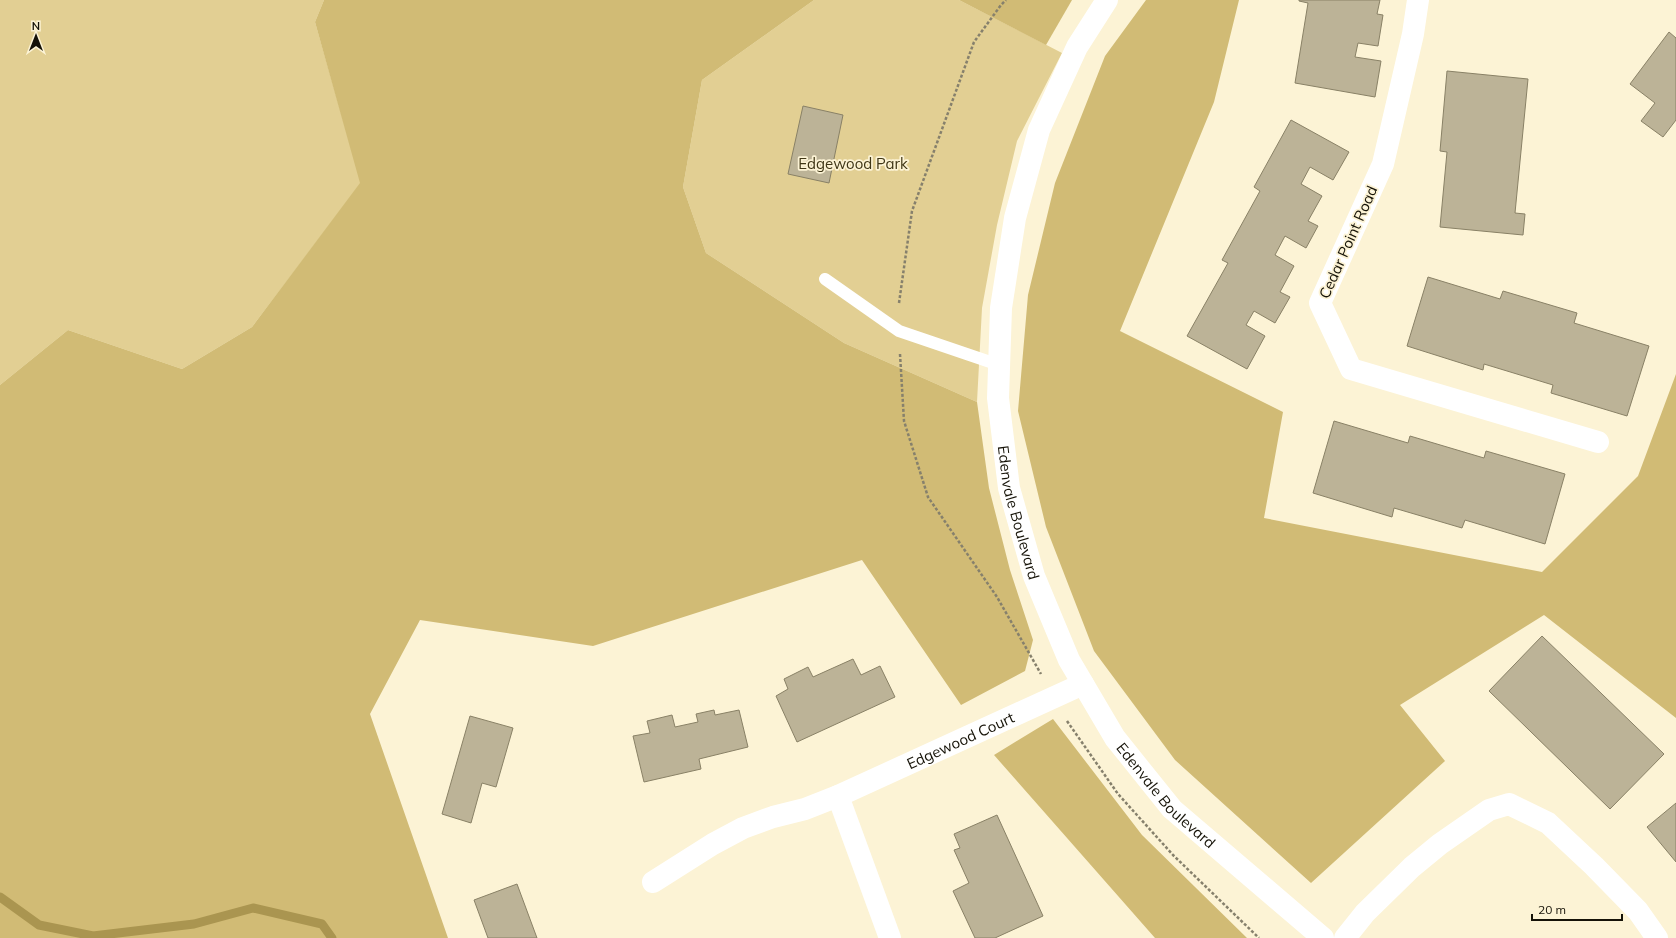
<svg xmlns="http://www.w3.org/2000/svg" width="1676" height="938" font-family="Mulish,sans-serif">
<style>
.green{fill:#e2cf93}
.forest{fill:#d1bb75}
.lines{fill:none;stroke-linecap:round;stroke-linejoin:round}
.stream{stroke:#aa9550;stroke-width:9}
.building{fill:#bcb397;stroke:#898166}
.path{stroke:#86806c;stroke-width:2.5;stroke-dasharray:3 2;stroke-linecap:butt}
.service{stroke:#fff;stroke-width:12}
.minor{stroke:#fff;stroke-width:22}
.tertiary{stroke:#fff;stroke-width:22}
.labels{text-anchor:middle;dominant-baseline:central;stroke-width:3.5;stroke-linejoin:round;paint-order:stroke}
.park-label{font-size:15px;fill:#3f3616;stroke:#fcf3d5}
.street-label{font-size:15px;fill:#151207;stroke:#fcf3d5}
</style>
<rect width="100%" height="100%" fill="#fcf3d5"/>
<g class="green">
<polygon points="0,0 324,0 315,22 361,183 252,327 182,369 68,330 0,385"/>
<polygon points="814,0 959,0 1062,53 1017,141 997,225 982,308 977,402 844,343 706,253 683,187 702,80"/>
</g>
<g class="forest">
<polygon points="324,0 814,0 702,80 683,187 706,253 844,343 977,402 989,488 1010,570 1033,640 1025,671 961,705 862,560 593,646 420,620 370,714 448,938 0,938 0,385 68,330 182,369 252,327 360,183 315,22"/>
<polygon points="959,0 1072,0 1046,45"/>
<polygon points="1146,0 1239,0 1214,102 1120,331 1283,412 1264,518 1542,572 1638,476 1676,374 1676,718 1544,615 1400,705 1445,761 1311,883 1175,760 1094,651 1046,527 1018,411 1028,295 1055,183 1105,56"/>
<polygon points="1053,719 1142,835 1247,938 1155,938 994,755"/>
</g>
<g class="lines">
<polyline class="stream" points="0,897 39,925 93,936 194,924 253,908 322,924 332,938"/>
</g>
<g class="building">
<polygon points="1299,0 1380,0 1377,14 1383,15 1378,46 1358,43 1355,57 1381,61 1375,97 1295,83 1308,3 1299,1"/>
<polygon points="1669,32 1676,38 1676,120 1663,137 1641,121 1655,103 1630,84"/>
<polygon points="1447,71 1528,79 1515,213 1525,214 1523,235 1440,227 1447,152 1440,151"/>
<polygon points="803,106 843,115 829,183 788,174"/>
<polygon points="1291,120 1349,152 1333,180 1310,167 1301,184 1322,196 1308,221 1318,226 1306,248 1285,236 1275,255 1294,266 1280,292 1290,297 1275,323 1254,311 1246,325 1265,336 1247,369 1187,336 1228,263 1222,260 1260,191 1254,187"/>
<polygon points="1428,277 1500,299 1503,291 1577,313 1574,323 1649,346 1627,416 1551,393 1553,385 1484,364 1483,370 1407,346"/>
<polygon points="1334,421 1408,443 1410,436 1484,458 1486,451 1565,474 1545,544 1465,520 1462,528 1394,508 1392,517 1313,493"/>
<polygon points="1542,636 1664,754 1610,809 1489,691"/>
<polygon points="853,659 861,675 880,666 895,697 797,742 776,696 788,689 784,679 808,667 813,677"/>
<polygon points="714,710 715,715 739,710 748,747 699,759 701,769 644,782 633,736 650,733 647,721 672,715 675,727 698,722 696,714"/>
<polygon points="470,716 513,728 496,787 482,783 471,823 442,814"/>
<polygon points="1676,803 1676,862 1647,827"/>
<polygon points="997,815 1043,916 995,938 975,938 953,891 969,883 954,850 960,848 954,834"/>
<polygon points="517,884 537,938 488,938 474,900"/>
</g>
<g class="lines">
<g class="path">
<polyline points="899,303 912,211 974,42 1001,5 1006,0"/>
<polyline points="900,354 904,421 928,497 997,597 1041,674"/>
<polyline points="1067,721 1118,794 1173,855 1259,938"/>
</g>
<polyline class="service" points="825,279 899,331 999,365"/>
<g class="minor">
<polyline points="1418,0 1413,34 1383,164 1320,303 1351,369 1598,442"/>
<polyline points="838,796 890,938"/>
<path id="s1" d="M653,882l60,-38 30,-16 30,-11 32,-8 33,-13 245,-112"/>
<polyline points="1345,938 1365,913 1412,867 1440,844 1489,810 1509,804 1548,823 1594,866 1638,911 1657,938"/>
</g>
<path class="tertiary" id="s2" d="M1107,0l-30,47 -38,83 -24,88 -14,90 -3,90 11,90 25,88 35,84 46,78 57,71 151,129"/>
</g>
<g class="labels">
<g class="park-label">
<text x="853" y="163">Edgewood Park</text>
</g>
<g class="street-label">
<text transform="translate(1348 242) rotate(-66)">Cedar Point Road</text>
<text stroke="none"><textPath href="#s2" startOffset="536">Edenvale Boulevard</textPath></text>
<text stroke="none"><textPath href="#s1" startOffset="340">Edgewood Court</textPath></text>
<text stroke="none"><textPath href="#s2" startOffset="860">Edenvale Boulevard</textPath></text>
</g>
</g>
<g transform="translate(36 36)" stroke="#fcf3d5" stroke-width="3" paint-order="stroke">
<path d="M0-3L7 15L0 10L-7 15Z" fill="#151207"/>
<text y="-6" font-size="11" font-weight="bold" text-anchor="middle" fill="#151207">N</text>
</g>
<path d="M1532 914v6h90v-6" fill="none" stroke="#151207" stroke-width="2"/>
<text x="1538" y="914" font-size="12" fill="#151207" stroke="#fcf3d5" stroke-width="3" paint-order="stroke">20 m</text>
</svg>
